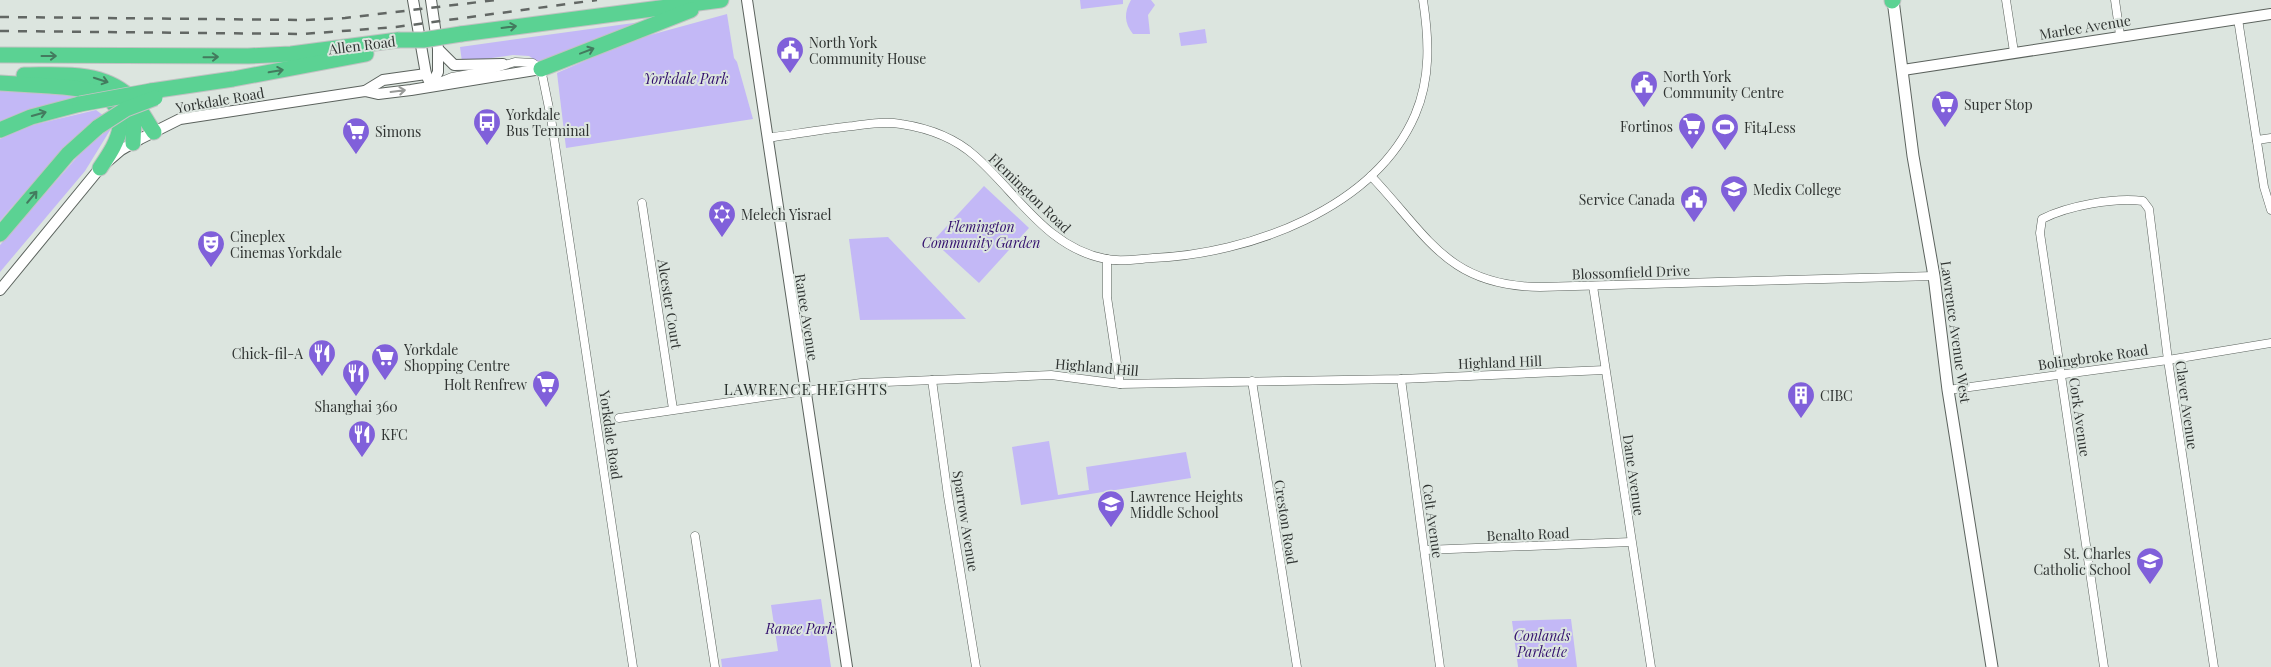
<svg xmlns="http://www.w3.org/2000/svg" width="2271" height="667" font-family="'Playfair Display',serif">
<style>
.green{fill:#c3b8f6}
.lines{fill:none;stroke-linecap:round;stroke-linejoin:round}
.minor-casing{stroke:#5b625d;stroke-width:9}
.tertiary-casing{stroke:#5b625d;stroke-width:12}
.secondary-casing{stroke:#5b625d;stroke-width:13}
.motorway-casing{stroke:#c1c2c2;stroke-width:17}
.minor{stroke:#fff;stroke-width:8}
.tertiary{stroke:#fff;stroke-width:10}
.secondary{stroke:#fff;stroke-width:11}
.motorway{stroke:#5bd293;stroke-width:15}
.rail{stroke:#626764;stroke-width:2.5;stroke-dasharray:9 9;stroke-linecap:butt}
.motorway-bridge-casing{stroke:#c1c2c2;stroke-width:17;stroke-linecap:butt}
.motorway-bridge{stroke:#5bd293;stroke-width:15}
.oneway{stroke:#437b5e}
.oneway2{stroke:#989a98}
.labels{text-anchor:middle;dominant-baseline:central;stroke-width:4;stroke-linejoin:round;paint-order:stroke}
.street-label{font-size:14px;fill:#303432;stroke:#dce5df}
.poi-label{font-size:14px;fill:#303432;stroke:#dce5df;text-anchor:start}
.park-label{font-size:14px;font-style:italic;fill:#33106e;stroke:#dce5df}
.neighbourhood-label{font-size:15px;letter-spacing:1px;fill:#2a312d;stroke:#dce5df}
</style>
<rect width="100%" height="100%" fill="#dce5df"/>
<g class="green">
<polygon points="1080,0 1123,0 1123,4 1081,9"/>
<path d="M1131,0h20l4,5 -7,10 2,19h-17c-9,-11 -9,-22 -2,-34z"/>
<polygon points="727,14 734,58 737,62 753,119 566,148 557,73 632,40"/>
<polygon points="641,22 541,64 529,56 513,55 462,62 460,47"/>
<polygon points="1205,29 1207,43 1181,46 1179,33"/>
<path d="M0,89c32,1 62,6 94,7l-94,28z"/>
<path d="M96,110l8,6c-40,32 -71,66 -104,105v-82l24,-12z"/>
<polygon points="112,127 85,171 0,272 0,245 85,148"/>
<polygon points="984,186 1029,228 979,283 933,241"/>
<polygon points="888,237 966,319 860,320 849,239"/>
<polygon points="1049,441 1058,495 1089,490 1086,467 1186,452 1191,478 1021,505 1012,447"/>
<polygon points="821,599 831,667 722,667 721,659 778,651 771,605"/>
<polygon points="1571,619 1577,667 1518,667 1512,621"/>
</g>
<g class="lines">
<g class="minor-casing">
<g id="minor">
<polyline points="2006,0 2014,52"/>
<polyline points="2115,0 2120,35"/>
<polyline points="2238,19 2264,187 2271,210"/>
<polyline points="437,83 452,77 486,71 515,62 533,63 541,69 551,118 633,667"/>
<path d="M767,138c29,-4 57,-9 86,-12 15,-2 32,-5 48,-2 26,4 54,14 74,32 42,37 72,92 131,103 15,3 32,0 47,-1 96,-4 221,-49 262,-143 16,-37 14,-76 8,-115"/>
<polyline points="2257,140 2271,138"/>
<path d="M1371,176c57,60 76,110 169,111l394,-11"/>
<polyline points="642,203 673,409"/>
<polyline points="1107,259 1107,297 1120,384"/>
<polyline points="1593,286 1651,667"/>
<polyline points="1401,379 1440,667"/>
<polyline points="932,380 948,496 976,667"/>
<polyline points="1252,381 1297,667"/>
<polyline points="1948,390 2168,360 2271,343"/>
<polyline points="619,418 861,383 1051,375 1120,384 1401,379 1605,370"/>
<polyline points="695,536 715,667"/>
<polyline points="1425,550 1631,542"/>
<path d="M2104,667l-64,-434 2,-14c25,-13 73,-22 101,-18l6,8 19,151 46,307"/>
</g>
</g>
<g class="tertiary-casing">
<g id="tertiary">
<polyline points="413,0 426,74 431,86"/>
<polyline points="431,0 438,49 438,72 431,86"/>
<polyline points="747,0 847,667"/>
<polyline points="438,49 454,65 503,64"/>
<polyline points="1903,70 2271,14"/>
<polyline points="365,91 383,80 426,74"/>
<polyline points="0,290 100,168 121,150 140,139 180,119 365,91 378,94 411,90 541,69"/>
</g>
</g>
<g class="secondary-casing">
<polyline id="secondary" points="1893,0 1913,156 1934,276 1948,390 1992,667"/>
</g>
<g class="motorway-casing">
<g id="motorway">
<polyline points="1892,1 1893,0"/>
<polyline points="461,34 721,0"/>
<polyline points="0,55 248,56 291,54 398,40"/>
<polyline points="541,69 691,10"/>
<path d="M24,75c36,0 76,-5 105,21 10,9 17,25 25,36"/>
<path d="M0,83c17,1 33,2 50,3 26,2 74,2 70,41 -2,15 -12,29 -20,41"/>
<polyline points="151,91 233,79 366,54"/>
<polyline points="131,101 134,117 133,143"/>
<polyline points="0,130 31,117 80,104"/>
<polyline points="0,234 68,154 98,127"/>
</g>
</g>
<use href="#minor" class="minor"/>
<use href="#tertiary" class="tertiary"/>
<use href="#secondary" class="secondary"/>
<use href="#motorway" class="motorway"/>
<g class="rail">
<polyline points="0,17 306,20 345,18 496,0"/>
<polyline points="0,31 303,34 396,27 597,0"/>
</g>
<g class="motorway-bridge-casing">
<g id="motorway-bridge">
<polyline points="398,40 423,40 461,34"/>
<polyline points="80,104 151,91"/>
<polyline points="98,127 126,109 155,98"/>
</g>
</g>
<use href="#motorway-bridge" class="motorway-bridge"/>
</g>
<defs><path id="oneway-shaft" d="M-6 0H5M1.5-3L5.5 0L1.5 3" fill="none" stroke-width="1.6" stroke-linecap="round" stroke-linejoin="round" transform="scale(1.25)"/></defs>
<g class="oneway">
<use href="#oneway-shaft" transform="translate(509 27) rotate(-7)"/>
<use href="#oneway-shaft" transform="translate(587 51) rotate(-21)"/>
<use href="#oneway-shaft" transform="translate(49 56)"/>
<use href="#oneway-shaft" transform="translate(211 57) rotate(-1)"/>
<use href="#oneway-shaft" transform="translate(276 71) rotate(-10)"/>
<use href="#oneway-shaft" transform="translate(101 80) rotate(18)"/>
<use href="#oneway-shaft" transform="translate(39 114) rotate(-16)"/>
<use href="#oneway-shaft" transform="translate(32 197) rotate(-50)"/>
</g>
<use class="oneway2" href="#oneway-shaft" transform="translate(398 91) rotate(-7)"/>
<defs>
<g id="civic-pin" transform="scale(1.4375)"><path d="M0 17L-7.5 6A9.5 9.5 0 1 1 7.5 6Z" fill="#8060da" stroke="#dce5df"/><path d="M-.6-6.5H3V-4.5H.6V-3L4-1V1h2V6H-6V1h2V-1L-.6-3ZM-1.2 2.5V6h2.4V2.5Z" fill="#fff"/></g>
<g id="supermarket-pin" transform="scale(1.4375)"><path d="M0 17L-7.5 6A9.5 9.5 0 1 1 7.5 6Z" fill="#8060da" stroke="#dce5df"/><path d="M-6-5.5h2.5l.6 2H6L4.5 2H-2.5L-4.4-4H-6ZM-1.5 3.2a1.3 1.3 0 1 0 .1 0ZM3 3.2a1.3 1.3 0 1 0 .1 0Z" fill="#fff"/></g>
<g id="bus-pin" transform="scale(1.4375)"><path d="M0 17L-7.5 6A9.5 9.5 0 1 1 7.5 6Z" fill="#8060da" stroke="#dce5df"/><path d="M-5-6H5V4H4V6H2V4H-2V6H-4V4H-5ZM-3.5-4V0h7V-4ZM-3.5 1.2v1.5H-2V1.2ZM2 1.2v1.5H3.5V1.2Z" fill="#fff"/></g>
<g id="stadium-pin" transform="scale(1.4375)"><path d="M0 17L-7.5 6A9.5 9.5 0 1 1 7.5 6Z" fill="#8060da" stroke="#dce5df"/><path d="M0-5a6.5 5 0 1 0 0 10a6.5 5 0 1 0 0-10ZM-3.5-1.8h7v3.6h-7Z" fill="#fff"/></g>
<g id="university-pin" transform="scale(1.4375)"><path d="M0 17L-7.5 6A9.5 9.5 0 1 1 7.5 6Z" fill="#8060da" stroke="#dce5df"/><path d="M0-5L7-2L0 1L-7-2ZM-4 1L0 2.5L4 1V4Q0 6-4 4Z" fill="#fff"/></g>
<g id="synagogue-pin" transform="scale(1.4375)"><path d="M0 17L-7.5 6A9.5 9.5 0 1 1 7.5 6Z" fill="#8060da" stroke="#dce5df"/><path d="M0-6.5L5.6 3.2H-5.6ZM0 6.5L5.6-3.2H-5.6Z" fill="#fff"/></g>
<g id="theatre-pin" transform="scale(1.4375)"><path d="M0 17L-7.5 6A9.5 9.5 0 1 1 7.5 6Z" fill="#8060da" stroke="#dce5df"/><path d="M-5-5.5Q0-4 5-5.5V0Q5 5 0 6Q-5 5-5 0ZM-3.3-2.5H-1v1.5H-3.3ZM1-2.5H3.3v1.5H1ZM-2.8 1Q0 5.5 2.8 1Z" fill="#fff"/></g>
<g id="restaurant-pin" transform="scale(1.4375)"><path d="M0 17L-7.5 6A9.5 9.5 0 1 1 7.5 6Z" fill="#8060da" stroke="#dce5df"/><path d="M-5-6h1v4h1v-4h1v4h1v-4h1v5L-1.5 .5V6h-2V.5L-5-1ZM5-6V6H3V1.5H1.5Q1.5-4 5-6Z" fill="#fff"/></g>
<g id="building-pin" transform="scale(1.4375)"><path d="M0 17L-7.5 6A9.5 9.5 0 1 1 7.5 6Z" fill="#8060da" stroke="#dce5df"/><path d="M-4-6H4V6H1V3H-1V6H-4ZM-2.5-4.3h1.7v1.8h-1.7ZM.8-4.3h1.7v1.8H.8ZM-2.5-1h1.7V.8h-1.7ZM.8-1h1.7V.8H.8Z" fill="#fff"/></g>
<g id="school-pin" transform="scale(1.4375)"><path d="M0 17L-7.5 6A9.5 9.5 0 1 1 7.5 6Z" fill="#8060da" stroke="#dce5df"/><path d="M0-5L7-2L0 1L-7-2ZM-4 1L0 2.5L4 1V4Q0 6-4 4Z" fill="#fff"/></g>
</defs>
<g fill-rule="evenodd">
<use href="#civic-pin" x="790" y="50"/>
<use href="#civic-pin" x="1644" y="84"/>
<use href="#supermarket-pin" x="1945" y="104"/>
<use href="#bus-pin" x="487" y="122"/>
<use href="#supermarket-pin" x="1692" y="126"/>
<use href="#stadium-pin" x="1725" y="127"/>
<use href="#supermarket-pin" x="356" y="131"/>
<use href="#university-pin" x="1734" y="189"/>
<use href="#civic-pin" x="1694" y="199"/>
<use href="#synagogue-pin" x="722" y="214"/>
<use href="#theatre-pin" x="211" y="244"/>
<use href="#restaurant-pin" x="322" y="353"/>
<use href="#supermarket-pin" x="385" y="357"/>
<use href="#restaurant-pin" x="356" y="373"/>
<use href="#supermarket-pin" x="546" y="384"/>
<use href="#building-pin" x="1801" y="395"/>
<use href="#restaurant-pin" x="362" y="434"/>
<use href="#school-pin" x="1111" y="504"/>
<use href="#school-pin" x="2150" y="561"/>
</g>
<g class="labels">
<g class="street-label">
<text transform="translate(2085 27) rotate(-9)">Marlee Avenue</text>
<text transform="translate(362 45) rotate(-7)">Allen Road</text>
<text transform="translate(220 100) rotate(-10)">Yorkdale Road</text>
<text transform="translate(1030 193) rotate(44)">Flemington Road</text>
<text transform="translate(1631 272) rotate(-2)">Blossomfield Drive</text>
<text transform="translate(670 304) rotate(81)">Alcester Court</text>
<text transform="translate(807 317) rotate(81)">Ranee Avenue</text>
<text transform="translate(1956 332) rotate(82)">Lawrence Avenue West</text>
<text transform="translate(2093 357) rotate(-8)">Bolingbroke Road</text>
<text transform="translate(1500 362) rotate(-2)">Highland Hill</text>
<text transform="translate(1097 367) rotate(5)">Highland Hill</text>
<text transform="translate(2187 405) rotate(82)">Claver Avenue</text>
<text transform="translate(2080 417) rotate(82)">Cork Avenue</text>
<text transform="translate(611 435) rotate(82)">Yorkdale Road</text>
<text transform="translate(1634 475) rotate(82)">Dane Avenue</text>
<text transform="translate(966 521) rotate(81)">Sparrow Avenue</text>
<text transform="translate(1433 521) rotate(82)">Celt Avenue</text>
<text transform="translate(1286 522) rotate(81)">Creston Road</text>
<text transform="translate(1528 534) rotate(-2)">Benalto Road</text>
</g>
<g class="poi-label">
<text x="809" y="42">North York<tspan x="809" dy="16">Community House</tspan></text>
<text x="1663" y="76">North York<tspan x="1663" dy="16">Community Centre</tspan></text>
<text x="1964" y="104">Super Stop</text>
<text x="506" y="114">Yorkdale<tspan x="506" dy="16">Bus Terminal</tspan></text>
<text x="1673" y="126" text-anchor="end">Fortinos</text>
<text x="1744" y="127">Fit4Less</text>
<text x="375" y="131">Simons</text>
<text x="1753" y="189">Medix College</text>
<text x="1675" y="199" text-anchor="end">Service Canada</text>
<text x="741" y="214">Melech Yisrael</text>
<text x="230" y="236">Cineplex<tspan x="230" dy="16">Cinemas Yorkdale</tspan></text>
<text x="404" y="349">Yorkdale<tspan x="404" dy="16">Shopping Centre</tspan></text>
<text x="303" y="353" text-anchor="end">Chick-fil-A</text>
<text x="527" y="384" text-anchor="end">Holt Renfrew</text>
<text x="1820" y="395">CIBC</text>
<text x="356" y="406" text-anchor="middle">Shanghai 360</text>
<text x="381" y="434">KFC</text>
<text x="1130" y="496">Lawrence Heights<tspan x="1130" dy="16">Middle School</tspan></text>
<text x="2131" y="553" text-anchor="end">St. Charles<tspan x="2131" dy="16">Catholic School</tspan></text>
</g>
<g class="park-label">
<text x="686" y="78">Yorkdale Park</text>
<text x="981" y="226">Flemington<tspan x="981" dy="16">Community Garden</tspan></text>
<text x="800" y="628">Ranee Park</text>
<text x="1542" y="635">Conlands<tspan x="1542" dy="16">Parkette</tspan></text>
</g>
<g class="neighbourhood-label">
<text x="806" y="389">LAWRENCE HEIGHTS</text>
</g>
</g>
</svg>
